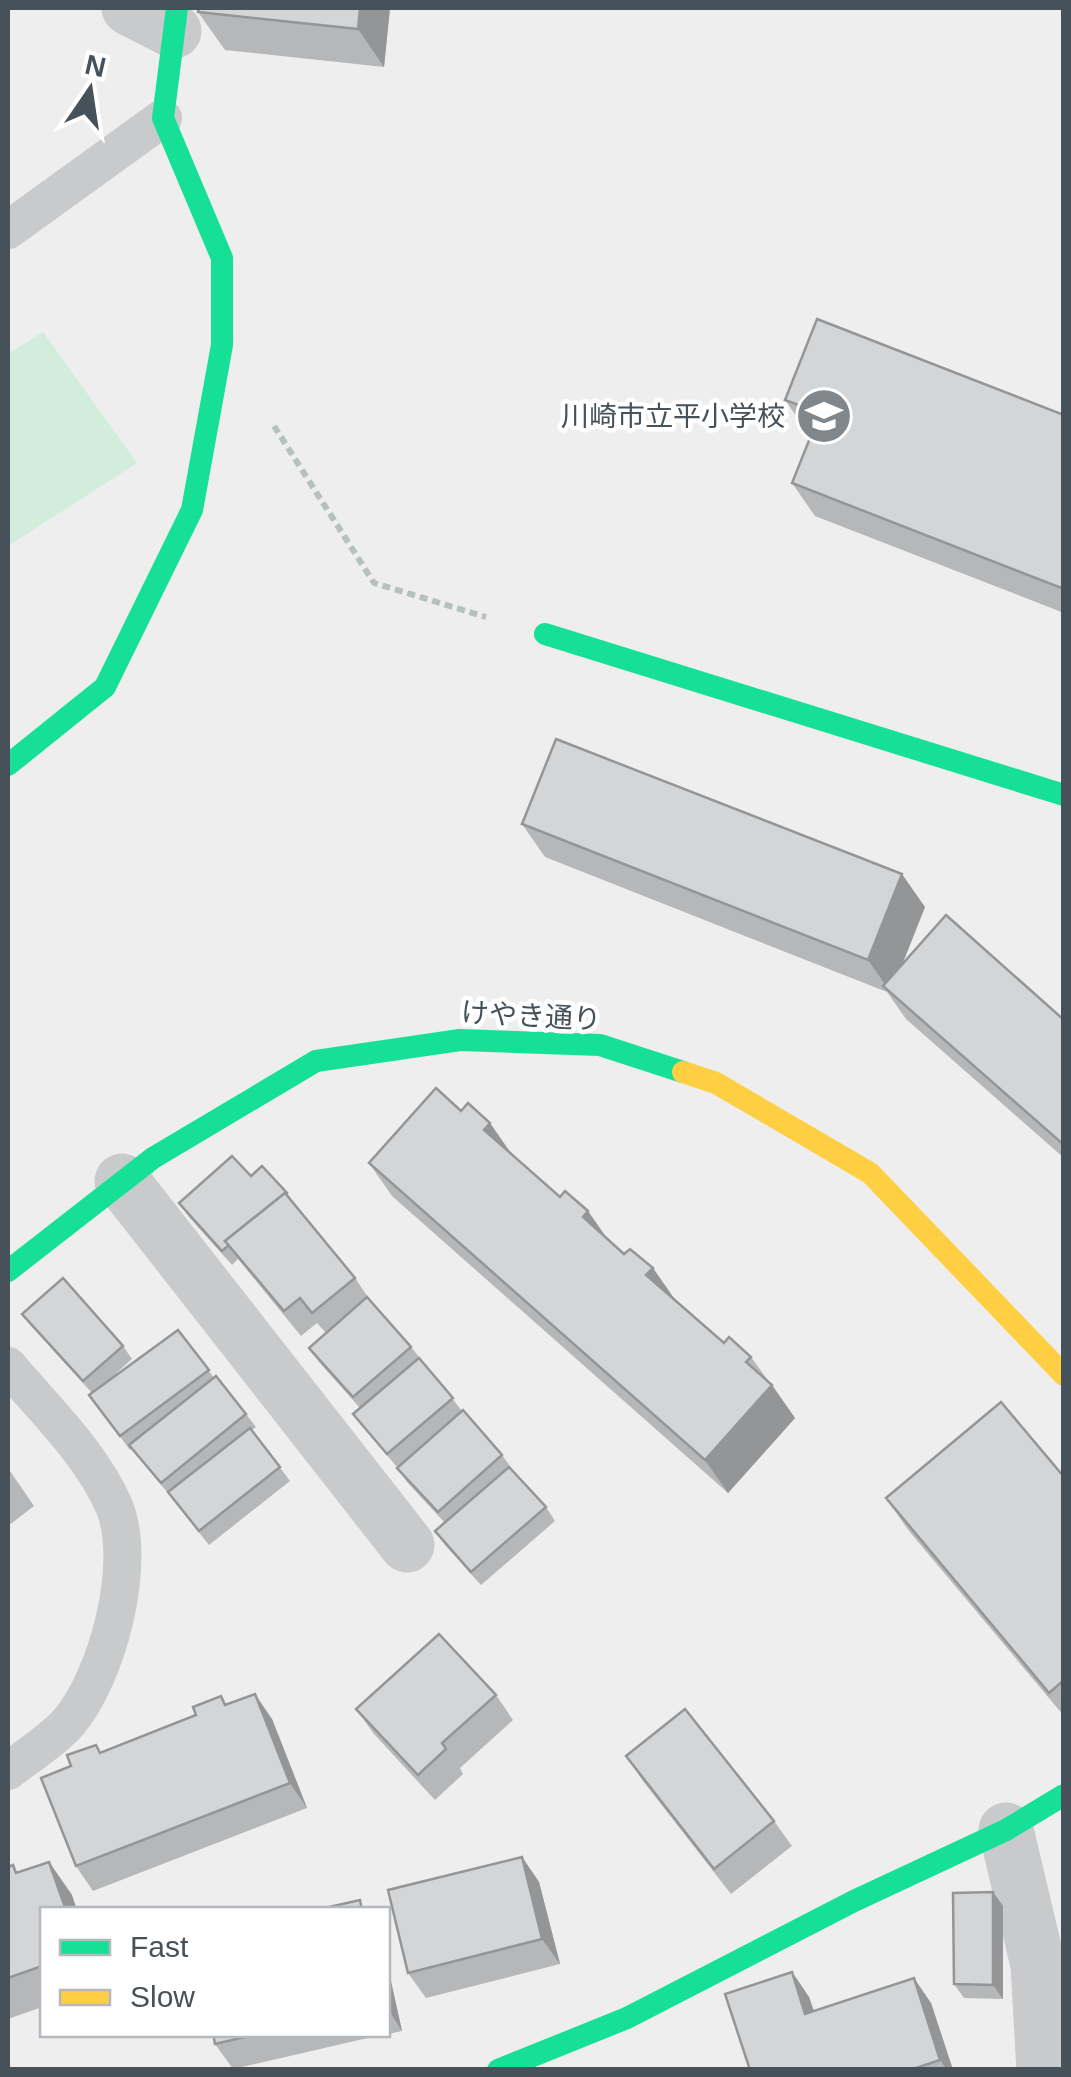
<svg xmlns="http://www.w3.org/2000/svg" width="1071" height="2077" font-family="Helvetica,'Noto Sans JP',sans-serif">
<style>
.green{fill:#d2eddb}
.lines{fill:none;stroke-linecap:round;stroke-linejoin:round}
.path{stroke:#b6c1bd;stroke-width:6;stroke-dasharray:8 5;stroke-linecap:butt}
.lane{stroke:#c8cacc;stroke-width:38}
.street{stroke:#c8cacc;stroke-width:55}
.fast{stroke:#16e098;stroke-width:22}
.slow{stroke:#ffcf43;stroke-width:22}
.wall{fill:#b6b7b8}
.shaded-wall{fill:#949596}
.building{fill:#d4d5d6;stroke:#949596;stroke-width:2.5}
.labels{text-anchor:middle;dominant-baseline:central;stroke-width:9;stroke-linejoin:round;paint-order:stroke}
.poi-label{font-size:28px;fill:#465159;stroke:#fff;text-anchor:end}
.street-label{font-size:28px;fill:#465159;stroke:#fff}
</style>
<rect width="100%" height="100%" fill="#eee"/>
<polygon class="green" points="43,332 137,463 8,546 8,354"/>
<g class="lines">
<polyline class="path" points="274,426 374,583 486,617"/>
<g class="lane">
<polyline points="8,230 163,118"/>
<path d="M8,1366c36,43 83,87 106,140 24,57 -7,172 -46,217 -16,18 -41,33 -60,48"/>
</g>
<g class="street">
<polyline points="129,8 174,31"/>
<polyline points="122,1181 407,1545"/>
<polyline points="1006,1830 1038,1965 1044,2070"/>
</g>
<g class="fast">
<polyline points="545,634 1064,795"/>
<polyline points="8,765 105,687 192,510 222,345 222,258 163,118 177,8"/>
<polyline points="8,1271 153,1158 316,1061 460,1040 600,1045 683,1072"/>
<polyline points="498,2070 627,2018 854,1901 1006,1830 1064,1795"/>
</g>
<polyline class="slow" points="683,1072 716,1083 870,1173 1064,1375"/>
</g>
<g class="wall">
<polygon points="199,8 390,8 384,67 225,50 198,12"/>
<polygon points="785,400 1064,415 1064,613 815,516 792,483 811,434 808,433"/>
<polygon points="522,824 925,907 902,964 1064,1020 1064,1158 906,1019 887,992 545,857"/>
<polygon points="461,1111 608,1239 724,1343 751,1357 795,1418 728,1493 392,1196 369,1163"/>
<polygon points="287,1193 296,1207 355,1278 370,1300 411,1347 462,1411 502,1455 512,1469 546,1507 555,1521 481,1585 445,1545 435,1531 445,1523 407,1482 397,1467 363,1427 353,1414 360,1408 319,1362 309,1348 326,1333 317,1323 301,1336 238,1259 232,1265 189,1217 179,1203"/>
<polygon points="22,1314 123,1346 132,1359 110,1379 178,1330 214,1378 246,1414 256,1427 252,1430 290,1481 209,1545 132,1448 130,1450 89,1395 92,1393 32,1327"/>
<polygon points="8,1468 34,1506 8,1526"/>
<polygon points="1064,1477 1064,1716 909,1531 886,1498"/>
<polygon points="496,1695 513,1720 460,1768 463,1774 435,1800 374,1734 356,1709"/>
<polygon points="227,1705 272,1719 307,1808 93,1891 76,1866 71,1766 101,1753"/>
<polygon points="626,1756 774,1821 792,1846 731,1894 643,1781"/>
<polygon points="522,1857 539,1882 560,1964 426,1998 408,1973"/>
<polygon points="49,1862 72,1895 42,1910 42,2007 8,2019 8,1867 18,1872"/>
<polygon points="993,1892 1003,1906 1003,1999 964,1998 954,1984"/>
<polygon points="388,1968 402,2031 388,2034"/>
<polygon points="792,1972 809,1997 814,2011 931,2003 953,2070 750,2070"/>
<polygon points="213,2034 385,2034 233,2069 215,2044"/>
</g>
<g class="shaded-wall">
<polygon points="360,8 390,8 384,67 358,29"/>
<polygon points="902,874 925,907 891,993 868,960"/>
<polygon points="490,1123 513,1156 484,1130"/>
<polygon points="588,1211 611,1244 583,1217"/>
<polygon points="653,1268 676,1301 646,1275"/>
<polygon points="772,1385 795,1418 728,1493 705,1460"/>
<polygon points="255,1694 272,1719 307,1808 290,1783"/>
<polygon points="522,1857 539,1882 560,1964 542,1939"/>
<polygon points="49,1862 72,1895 77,1910 66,1910"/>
<polygon points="993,1892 1003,1906 1003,1999 993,1985"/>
<polygon points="388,1968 402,2031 388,2009"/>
<polygon points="792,1972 809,1997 823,2039 805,2014"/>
<polygon points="914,1978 931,2003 953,2070 947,2070 940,2060"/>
</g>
<g class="building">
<polygon points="199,8 360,8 358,29 198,12"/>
<polygon points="817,319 1064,415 1064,589 792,483 820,413 785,400"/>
<polygon points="556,739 902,874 868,960 522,824"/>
<polygon points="946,915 1064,1020 1064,1145 883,986"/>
<polygon points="436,1088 461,1111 468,1103 490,1123 484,1130 560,1197 565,1191 588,1211 583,1217 624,1254 630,1249 653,1268 646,1275 724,1343 729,1337 751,1357 746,1362 772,1385 705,1460 369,1163"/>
<polygon points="232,1156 251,1176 262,1166 287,1193 286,1194 285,1193 225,1241 229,1245 222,1251 179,1203"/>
<polygon points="285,1193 355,1278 312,1313 300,1298 284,1311 225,1241"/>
<polygon points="63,1278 123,1346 83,1381 22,1314"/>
<polygon points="367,1297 411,1347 353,1397 309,1348"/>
<polygon points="178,1330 209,1370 120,1436 89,1395"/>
<polygon points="419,1358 453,1398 387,1454 353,1414"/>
<polygon points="216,1376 246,1414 161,1483 129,1445"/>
<polygon points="1001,1402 1064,1477 1064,1680 1049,1693 886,1498"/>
<polygon points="463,1410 502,1455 438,1512 397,1468"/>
<polygon points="250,1428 280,1467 199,1531 168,1492"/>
<polygon points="509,1467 546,1507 471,1572 435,1531"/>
<polygon points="439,1634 496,1695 442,1743 446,1749 418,1775 356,1709"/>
<polygon points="255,1694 290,1783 76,1866 41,1778 71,1766 67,1755 96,1745 100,1753 196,1715 193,1707 221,1696 225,1705"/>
<polygon points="685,1709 774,1821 714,1869 626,1756"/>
<polygon points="522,1857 542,1939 408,1973 388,1890"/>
<polygon points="49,1862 66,1910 42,1910 42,1966 8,1978 8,1867 13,1865 16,1873"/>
<polygon points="993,1892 993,1985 954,1984 953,1893"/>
<polygon points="360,1900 362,1910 316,1910"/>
<polygon points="792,1972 805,2014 914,1978 940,2060 910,2070 750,2070 725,1994"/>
<polygon points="213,2034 257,2034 215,2044"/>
</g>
<defs>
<g id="school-disc" transform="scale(2.875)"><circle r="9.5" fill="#81888d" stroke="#fff"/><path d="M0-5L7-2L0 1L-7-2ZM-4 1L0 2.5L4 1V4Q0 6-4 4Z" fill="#fff"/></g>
</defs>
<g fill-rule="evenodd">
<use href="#school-disc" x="824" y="416"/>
</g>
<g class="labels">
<g class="poi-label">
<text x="785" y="416">川崎市立平小学校</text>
</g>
<g class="street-label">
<text transform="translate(531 1016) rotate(3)">けやき通り</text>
</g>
</g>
<rect width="1071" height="2077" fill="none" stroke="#465159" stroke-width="20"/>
<rect x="40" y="1907" width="350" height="130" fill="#ffffff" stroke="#b5b9bd" stroke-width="2.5"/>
<rect x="60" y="1940" width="50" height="15" fill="#16e098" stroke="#b5b9bd" stroke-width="2.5"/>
<text x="130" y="1957" font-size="30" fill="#465159">Fast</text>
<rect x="60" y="1990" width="50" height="15" fill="#ffcf43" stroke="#b5b9bd" stroke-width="2.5"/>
<text x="130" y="2007" font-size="30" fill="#465159">Slow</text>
<g transform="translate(90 90) rotate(13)" stroke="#ffffff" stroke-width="8" paint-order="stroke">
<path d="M0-8L18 38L0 25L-18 38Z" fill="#465159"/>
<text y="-15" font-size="28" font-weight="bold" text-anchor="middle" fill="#465159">N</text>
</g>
</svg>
